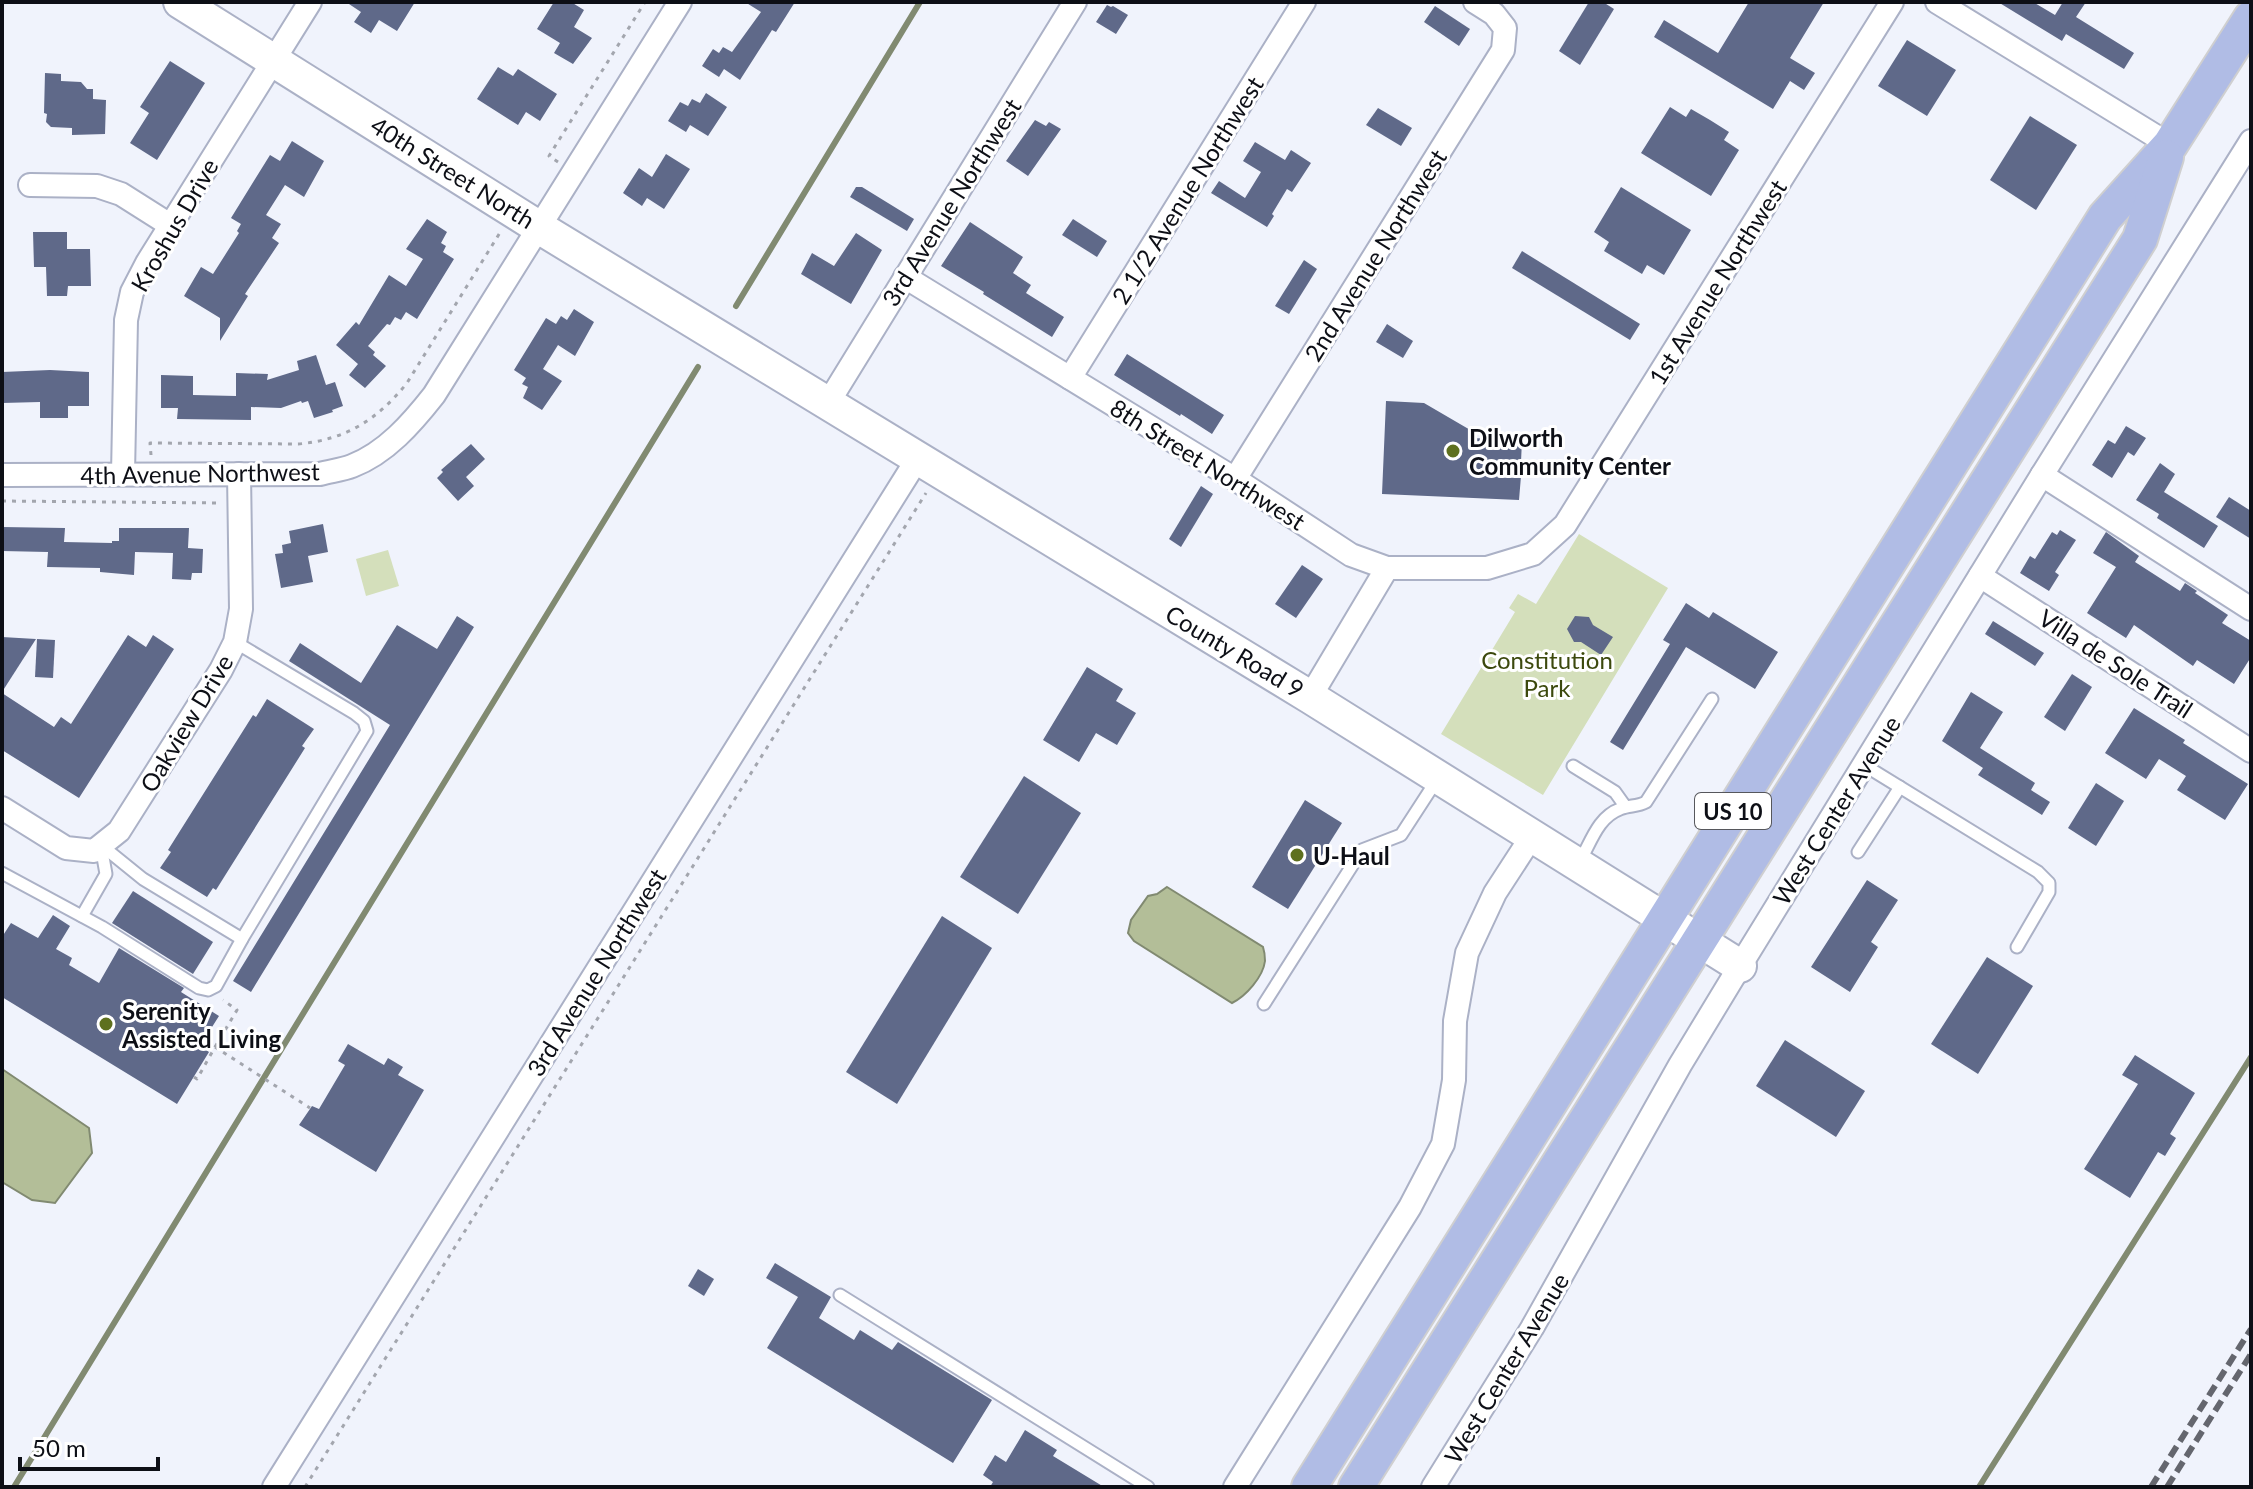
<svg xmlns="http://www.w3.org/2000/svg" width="2253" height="1489" font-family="Lato,sans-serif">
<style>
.green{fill:#d4dfbb}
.water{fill:#b3be98;stroke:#818a71;stroke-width:2}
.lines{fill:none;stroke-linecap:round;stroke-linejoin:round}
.stream{stroke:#818a71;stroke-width:6}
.building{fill:#5f6989}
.lane-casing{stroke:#abb1c6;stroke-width:15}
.street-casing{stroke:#abb1c6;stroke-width:26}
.secondary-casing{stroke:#abb1c6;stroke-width:36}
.primary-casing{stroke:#cfcfd0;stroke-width:38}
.path{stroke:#a3a6ae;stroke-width:3;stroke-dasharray:4 6;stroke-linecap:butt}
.lane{stroke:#fff;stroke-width:11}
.street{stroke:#fff;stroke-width:22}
.secondary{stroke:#fff;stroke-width:32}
.primary{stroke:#b0bce5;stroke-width:34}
.rail{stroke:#64666e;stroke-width:6;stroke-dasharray:12 6;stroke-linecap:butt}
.poi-dot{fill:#5e701e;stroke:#fff;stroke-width:3}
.labels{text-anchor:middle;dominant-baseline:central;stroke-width:6;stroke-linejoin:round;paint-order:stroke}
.shield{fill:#fff;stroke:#56575c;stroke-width:2}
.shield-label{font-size:22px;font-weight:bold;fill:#0d0f16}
.street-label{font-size:24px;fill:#0d0f16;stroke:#fff}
.poi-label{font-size:24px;font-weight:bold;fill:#0d0f16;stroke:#fff;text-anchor:start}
.park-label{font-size:24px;fill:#3c490d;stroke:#fff}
</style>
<rect width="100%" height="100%" fill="#f0f3fc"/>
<g class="green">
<polygon points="1579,534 1668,588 1543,795 1441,734 1515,612 1509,608 1518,594 1536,604"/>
<polygon points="388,550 399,586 366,596 356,559"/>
</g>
<g class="water">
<path d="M1167,887l96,60c1,3 2,11 2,14 -2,16 -19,35 -33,42l-98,-62 -6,-8 3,-13 17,-24 9,-2z"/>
<polygon points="2,1069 89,1128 92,1153 55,1203 32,1200 2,1182"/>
</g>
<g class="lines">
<g class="stream">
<polyline points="736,306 920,2"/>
<polyline points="14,1487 698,367"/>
<polyline points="1979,1487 2251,1057"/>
</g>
</g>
<g class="building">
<polygon points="346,2 415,2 397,31 379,20 371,33 354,22 361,12"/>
<polygon points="554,2 571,2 584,10 574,27 592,38 573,64 554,53 560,43 537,29"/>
<polygon points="745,2 795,2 776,32 772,30 740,80 724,69 719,77 702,66 713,49 719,53 723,47 732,52 761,12"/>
<polygon points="1589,2 1603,2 1614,9 1580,65 1559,51"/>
<polygon points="1749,2 1824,2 1790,58 1815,73 1804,90 1790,81 1773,109 1654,37 1664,20 1718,53"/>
<polygon points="1998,2 2033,2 2055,15 2063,2 2086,2 2076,17 2134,53 2124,69 2066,34 2062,41"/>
<polygon points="1107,5 1111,7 1113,6 1128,15 1116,34 1096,22"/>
<polygon points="1435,6 1470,29 1459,46 1424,22"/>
<polygon points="1907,40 1956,70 1927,116 1878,86"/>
<polygon points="170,61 205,83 157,160 130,143 149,113 140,107"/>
<polygon points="498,67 513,76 518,69 557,94 540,121 526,112 518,125 477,99"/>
<polygon points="45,73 61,74 61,81 81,82 87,89 93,89 93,99 106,100 105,134 72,135 72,128 51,127 46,122 47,114 44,113"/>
<polygon points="706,93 727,107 708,136 690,125 686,132 668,121 680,102 688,106 692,99 700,103"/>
<polygon points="1670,107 1686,117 1691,109 1710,120 1729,132 1724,140 1739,150 1711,196 1641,153"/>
<polygon points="1378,108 1412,128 1401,146 1366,125"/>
<polygon points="2030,116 2077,145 2036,210 1990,180"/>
<polygon points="1035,120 1046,126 1049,122 1061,129 1028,176 1006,161"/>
<polygon points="292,141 324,161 304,197 285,185 266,215 281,224 272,238 279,243 245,294 248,296 220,341 220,318 184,296 201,267 213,274 239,233 237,231 241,224 231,218 270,155 280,161"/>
<polygon points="1255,142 1285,160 1291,150 1311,163 1292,192 1287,189 1272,214 1274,216 1267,227 1211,193 1219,181 1245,198 1261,172 1243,161"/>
<polygon points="666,154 690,169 664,209 647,198 642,206 623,193 639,168 652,177"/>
<polygon points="856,187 862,187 914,219 907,231 850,197"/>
<polygon points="1621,187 1691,230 1664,275 1647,265 1642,274 1604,251 1609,242 1594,232"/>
<polygon points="427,219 447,232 441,243 446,246 443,252 454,259 417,319 406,312 401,320 395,317 390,325 387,324 368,346 375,352 373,355 386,366 365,388 349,375 358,364 336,345 356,322 359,325 389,275 406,286 423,259 406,249"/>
<polygon points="1073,219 1107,241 1097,257 1062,235"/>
<polygon points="970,222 1023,257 1013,273 1031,285 1026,293 1064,317 1052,337 983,294 984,292 941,266"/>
<polygon points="33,232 67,232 67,249 90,249 91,286 68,286 67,296 47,296 46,267 34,267"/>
<polygon points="856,233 882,250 851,304 801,274 812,253 834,266"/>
<polygon points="1522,251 1640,324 1630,340 1512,268"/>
<polygon points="1304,260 1317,269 1289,314 1275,306"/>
<polygon points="574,309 594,322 575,356 558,345 543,369 562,381 542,410 523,398 528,387 522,384 526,378 514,370 546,318 556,324 561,316 567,320"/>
<polygon points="1387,324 1413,341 1403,358 1376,342"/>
<polygon points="1127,354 1224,415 1212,434 1181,414 1180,416 1114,375"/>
<polygon points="316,355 326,385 335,382 343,406 332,410 333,412 314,418 308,401 302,403 301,401 281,408 251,407 251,420 177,419 178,408 161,408 161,375 193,376 193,395 236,396 236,373 268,374 267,380 299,370 297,361"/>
<polygon points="50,370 89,372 89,406 68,406 68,418 40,418 40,402 2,403 2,372"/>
<polygon points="1386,401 1424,403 1472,431 1471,438 1522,440 1521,462 1528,463 1528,477 1521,476 1519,500 1382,494"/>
<polygon points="2126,426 2146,438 2134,456 2128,452 2112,478 2092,465 2108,440 2115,444"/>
<polygon points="471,444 485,459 466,477 474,486 458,501 437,478 443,472 441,470"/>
<polygon points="2160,463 2175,474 2164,492 2218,526 2204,548 2157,518 2159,514 2136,500"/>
<polygon points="1201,486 1213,494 1181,547 1169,539"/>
<polygon points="2229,497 2251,511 2251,539 2216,517"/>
<polygon points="323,524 328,552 308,556 313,582 281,588 275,554 283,553 282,545 291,543 289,531"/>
<polygon points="2,527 65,528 64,542 112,543 112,541 119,541 119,528 189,528 188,548 203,549 202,573 192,573 191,580 172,579 173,553 135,552 134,575 100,572 100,568 47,567 48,552 2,551"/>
<polygon points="2060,530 2076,540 2055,572 2059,575 2049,591 2020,573 2030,556 2035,559 2052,532 2057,535"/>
<polygon points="2106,532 2139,556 2135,562 2180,591 2185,583 2197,591 2195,593 2228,615 2222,623 2251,641 2251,657 2234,684 2197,660 2193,666 2134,625 2126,638 2087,613 2116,567 2093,553"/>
<polygon points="1302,565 1323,579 1296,618 1275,604"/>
<polygon points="1686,603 1709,618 1713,612 1778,652 1755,689 1686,647 1623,750 1610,742 1670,644 1663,640"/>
<polygon points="457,616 474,627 251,992 233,981 390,725 289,661 300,643 361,683 397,625 437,649"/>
<polygon points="1575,616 1589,617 1593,625 1613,637 1601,655 1581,642 1574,642 1567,629"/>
<polygon points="1993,621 2044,653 2035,666 1985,634"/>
<polygon points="128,635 146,647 153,635 174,649 79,798 2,750 2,693 54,727 61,717 71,724"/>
<polygon points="2,637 36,639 2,692"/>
<polygon points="37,639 55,640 53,678 35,677"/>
<polygon points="1087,667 1123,689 1116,701 1136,713 1117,745 1096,733 1079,762 1043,740"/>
<polygon points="2072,674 2092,687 2065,731 2044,717"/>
<polygon points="1971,692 2003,712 1980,748 2035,783 2031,790 2050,802 2042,815 1978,775 1983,768 1942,741"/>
<polygon points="267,699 314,729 302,746 305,748 226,874 216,890 213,888 207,897 160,868 171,852 168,850 253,715 256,717"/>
<polygon points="2134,708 2185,740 2183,743 2248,784 2225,820 2177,790 2186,776 2159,759 2146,779 2105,753"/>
<polygon points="1024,776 1081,813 1018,914 960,877"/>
<polygon points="2096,783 2124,801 2096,846 2068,828"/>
<polygon points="1305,800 1342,823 1288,909 1252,887"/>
<polygon points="1867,880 1898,900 1871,942 1878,947 1850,992 1811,967"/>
<polygon points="133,891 213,942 193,974 112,923"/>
<polygon points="53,915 70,926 56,949 72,958 69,965 99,983 119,948 184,988 181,992 219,1016 200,1046 209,1052 177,1104 2,997 2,937 11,923 38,938"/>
<polygon points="942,916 992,948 897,1104 846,1072"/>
<polygon points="1987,957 2033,986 1978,1074 1931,1044"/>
<polygon points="1785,1040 1865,1091 1836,1137 1756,1086"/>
<polygon points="348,1044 384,1065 388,1058 403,1067 398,1075 424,1090 376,1172 299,1125 312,1106 319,1109 345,1065 338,1061"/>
<polygon points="2135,1055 2195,1093 2170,1134 2176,1138 2165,1156 2158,1152 2130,1198 2084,1169 2138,1084 2122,1075"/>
<polygon points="775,1263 831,1297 819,1318 854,1340 860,1330 892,1350 898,1342 992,1400 953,1463 767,1348 798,1297 766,1278"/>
<polygon points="698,1269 714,1279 704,1296 688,1286"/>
<polygon points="1025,1430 1057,1450 1053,1456 1104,1487 990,1487 993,1482 983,1475 995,1455 1006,1462"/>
</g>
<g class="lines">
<g class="lane-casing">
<g id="lane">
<polyline points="1864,765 2038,872 2049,883 2049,892 2017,947"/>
<polyline points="1573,766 1615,792 1625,806"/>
<polyline points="101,845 143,879 242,939 367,731 364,721 354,713 235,642"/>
<polyline points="1858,852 1900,787"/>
<path d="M1580,861c11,-19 18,-44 40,-52 9,-4 17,-2 26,-7l66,-103"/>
<polyline points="2,873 102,927 199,988 208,990 216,986 242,939"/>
<polyline points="82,916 106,874 101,846"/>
<polyline points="1264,1004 1362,850 1401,835 1438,778"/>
<polyline points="840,1295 1148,1487"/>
</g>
</g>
<g class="street-casing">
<g id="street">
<polyline points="1937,2 2170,145"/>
<polyline points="30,185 97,186 121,194 170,225"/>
<polyline points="905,277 1235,479 1351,555 1387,568 1487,568 1533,554 1565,525 1892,2"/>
<polyline points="1070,378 1304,2"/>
<polyline points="828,403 1075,2"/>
<polyline points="123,474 126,320 132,292 147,263 310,2"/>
<path d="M2,475l318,-1c10,-3 22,-4 32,-8 34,-13 60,-43 82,-71l246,-393"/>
<polyline points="2042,475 2251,609"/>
<polyline points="1235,479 1503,50 1505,28 1494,14 1475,2"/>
<polyline points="1980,576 2251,751"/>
<polyline points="1310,697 1387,568"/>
<polyline points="2,808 66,848 94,851 119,831 221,670 235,642 241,609 239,474"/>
<polyline points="274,1487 918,458"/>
<polyline points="1235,1487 1410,1207 1443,1144 1454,1080 1455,1021 1467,953 1495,893 1532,836"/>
<polyline points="1433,1487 1532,1328 1680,1065 1740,966 2042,475 2251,141"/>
</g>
</g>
<g class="secondary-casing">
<polyline id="secondary" points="180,2 540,228 1310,697 1740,966"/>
</g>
<g class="primary-casing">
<g id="primary">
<polyline points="1309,1487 2105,217 2170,145 2251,18"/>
<polyline points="1356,1487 2140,239 2166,157"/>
</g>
</g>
<g class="path">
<polyline points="558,162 549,156 645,2"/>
<path d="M151,455l-1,-12 148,1c48,-4 80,-25 109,-61l94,-152"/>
<polyline points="2,501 220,503"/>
<polyline points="215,1047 237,1010 223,1000"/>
<polyline points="194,1077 197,1079 215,1047 310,1108"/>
<polyline points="305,1487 926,493"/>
</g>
<use href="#lane" class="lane"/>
<use href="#street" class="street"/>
<use href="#secondary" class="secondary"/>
<use href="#primary" class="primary"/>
<g class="rail">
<polyline points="2151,1487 2251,1329"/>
<polyline points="2167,1487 2251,1354"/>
</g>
</g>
<g class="poi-dot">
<circle cx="1453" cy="451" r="8"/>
<circle cx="1297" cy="855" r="8"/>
<circle cx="106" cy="1024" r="8"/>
</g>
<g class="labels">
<rect class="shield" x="1695" y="793" width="76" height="36" rx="6"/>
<g class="shield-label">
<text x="1733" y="811">US 10</text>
</g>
<g class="street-label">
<text transform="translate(453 172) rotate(32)">40th Street North</text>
<text transform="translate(1187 190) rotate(-58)">2 1/2 Avenue Northwest</text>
<text transform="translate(951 202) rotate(-58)">3rd Avenue Northwest</text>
<text transform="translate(174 225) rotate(-60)">Kroshus Drive</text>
<text transform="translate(1375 255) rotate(-58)">2nd Avenue Northwest</text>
<text transform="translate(1717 282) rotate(-58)">1st Avenue Northwest</text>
<text transform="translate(1208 464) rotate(32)">8th Street Northwest</text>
<text transform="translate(200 473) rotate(-1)">4th Avenue Northwest</text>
<text transform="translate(1235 651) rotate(31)">County Road 9</text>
<text transform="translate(2116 663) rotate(33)">Villa de Sole Trail</text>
<text transform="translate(186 723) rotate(-59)">Oakview Drive</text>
<text transform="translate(1836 810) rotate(-58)">West Center Avenue</text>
<text transform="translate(596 972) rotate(-58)">3rd Avenue Northwest</text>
<text transform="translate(1506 1368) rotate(-59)">West Center Avenue</text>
</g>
<g class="poi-label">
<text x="1469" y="437">Dilworth<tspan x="1469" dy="28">Community Center</tspan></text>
<text x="1313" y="855">U-Haul</text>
<text x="122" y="1010">Serenity<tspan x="122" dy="28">Assisted Living</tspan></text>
</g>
<g class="park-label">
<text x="1547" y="659">Constitution<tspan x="1547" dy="28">Park</tspan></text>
</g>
</g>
<rect width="2253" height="1489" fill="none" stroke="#0d0f16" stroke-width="8"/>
<path d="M20 1457v12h138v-12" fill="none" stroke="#0d0f16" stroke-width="4"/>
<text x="32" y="1457" font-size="24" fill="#0d0f16" stroke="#ffffff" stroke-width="6" paint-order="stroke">50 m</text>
</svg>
